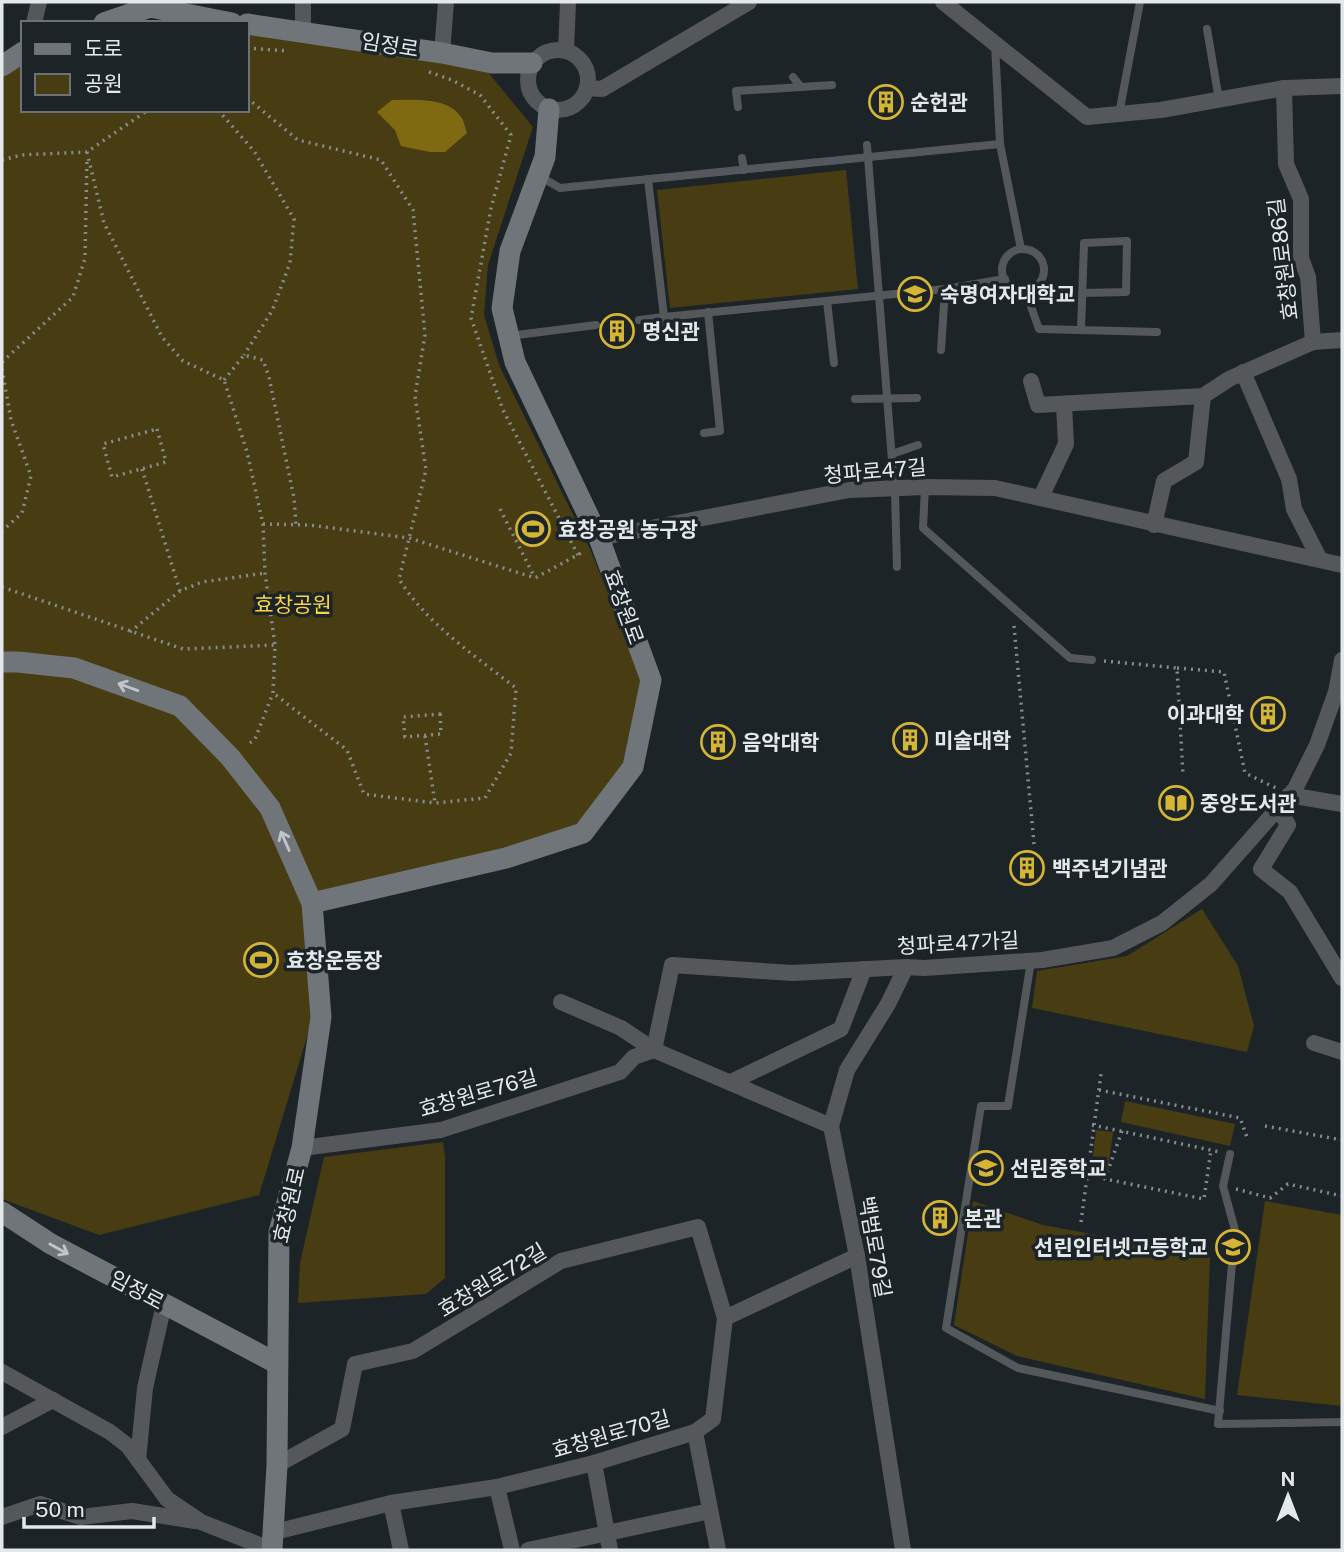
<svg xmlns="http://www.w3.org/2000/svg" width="1344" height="1552" font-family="'Public Sans','Noto Sans KR',sans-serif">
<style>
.green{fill:#483d12}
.water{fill:#806a11}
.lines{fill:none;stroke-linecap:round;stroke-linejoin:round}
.path{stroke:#868c8f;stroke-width:3.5;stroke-dasharray:2 5;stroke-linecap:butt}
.lane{stroke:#54585a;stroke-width:8}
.street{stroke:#54585a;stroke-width:16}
.secondary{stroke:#6f7579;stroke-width:21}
.oneway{stroke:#c0c6c9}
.labels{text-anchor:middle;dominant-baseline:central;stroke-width:7;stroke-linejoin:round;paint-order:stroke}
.street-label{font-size:21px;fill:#e3e8eb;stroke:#1c2428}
.poi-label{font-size:21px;font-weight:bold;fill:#e3e8eb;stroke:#1c2428;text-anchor:start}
.park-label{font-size:21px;fill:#f9d343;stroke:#1c2428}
</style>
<rect width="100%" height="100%" fill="#1c2428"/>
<g class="green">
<polygon points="247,27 487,71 533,127 488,265 484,315 499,365 590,549 643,681 626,765 579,826 504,852 305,900 313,1017 259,1195 99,1235 2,1199 2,76 23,62 23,110 247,110"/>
<polygon points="846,170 858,289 670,308 657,190"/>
<polygon points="1202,909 1238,966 1254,1026 1247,1052 1032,1008 1037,971 1127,956"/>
<polygon points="1125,1101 1235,1124 1230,1146 1121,1122"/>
<polygon points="1096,1130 1113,1132 1107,1177 1091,1174"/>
<polygon points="443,1142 445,1157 445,1278 426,1294 298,1303 300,1263 324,1157"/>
<polygon points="973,1201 1043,1225 1210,1256 1205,1399 1017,1356 954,1325"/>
<polygon points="1265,1201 1342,1215 1342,1406 1237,1395"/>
</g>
<path class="water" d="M392,100c21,0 56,-3 69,17 3,3 4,11 6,16l-22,19h-15l-29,-6 -6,-16 -18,-18z"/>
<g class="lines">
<g class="path">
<polyline points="247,48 287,51"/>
<polyline points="429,72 452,80 480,95 511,135 491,208 471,318 503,410 578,555"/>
<path d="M247,98l51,42 83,20 32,50 12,125 -10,61 11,74 -27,109c27,44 76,77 117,109l-5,65 -26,45 -50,5 -71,-9 -17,-44 -74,-57"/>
<polyline points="218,110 254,151 294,219 290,263 272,311 244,355"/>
<polyline points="87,152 104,223 162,337 183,361 224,380 247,452 263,524 265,573 275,645 273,693 255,739 246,746"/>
<polyline points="2,160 21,155 87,152 148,110"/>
<polyline points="2,362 73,297 85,258 87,158"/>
<polyline points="2,369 11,420 31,476 22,513 2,531"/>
<polyline points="224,380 244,355 263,360 269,377 294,498 296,525"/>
<polygon points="157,429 166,462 112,477 103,444"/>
<polyline points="142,469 180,591"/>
<polyline points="500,509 535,578"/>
<polyline points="263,524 309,525 409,538 535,578 585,551"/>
<polyline points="2,587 183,649 275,645"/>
<polyline points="1014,626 1034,844"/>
<polyline points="130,632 180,591 202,582 265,573"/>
<polyline points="1104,661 1177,668 1183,775"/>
<polyline points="1177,668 1224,672 1245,773 1276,788"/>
<polygon points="440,714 441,734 405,737 403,717"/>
<polyline points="425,736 435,803"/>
<polyline points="1099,1090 1240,1118 1248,1140"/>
<polyline points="1092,1125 1220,1152"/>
<polyline points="1265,1126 1342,1140"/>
<polyline points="1122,1131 1105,1179 1204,1199 1211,1150"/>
<polyline points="1236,1189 1270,1198 1288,1184 1342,1196"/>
<polyline points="1081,1222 1101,1074"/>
</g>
<g class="lane">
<polyline points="1207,29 1219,100"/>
<polyline points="995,44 1000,144 1021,249"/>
<polyline points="801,87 832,85"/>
<polyline points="738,107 736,91 801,87 793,77"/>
<polyline points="1119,114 1140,2"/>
<polyline points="867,145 894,485"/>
<polyline points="742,158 744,170"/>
<polyline points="541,177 560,188 1000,144"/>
<polyline points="648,179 664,317 945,289 1005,279"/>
<circle cx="1023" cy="270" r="21"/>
<polyline points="1025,290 1039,329 1157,332"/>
<polyline points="827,301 834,363"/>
<polyline points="639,320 664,317 661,335"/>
<polyline points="1081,330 1084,243 1127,241 1126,292 1082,293"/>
<polyline points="509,336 596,325"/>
<polyline points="941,350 945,289"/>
<polyline points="855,399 917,398"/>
<polyline points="704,433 720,431 708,312"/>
<polyline points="892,454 918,445"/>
<polyline points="925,487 923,528 1070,658 1092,660"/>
<polyline points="895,493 897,567"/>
<polyline points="1031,961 1008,1106 981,1106 946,1328 1018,1368 1220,1411"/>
<polyline points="1230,1154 1223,1186 1235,1230 1218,1424 1342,1422"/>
</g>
<g class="street">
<polyline points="943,2 1087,117 1161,110 1284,88 1342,86"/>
<polyline points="34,23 39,2"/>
<polyline points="303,32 303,2"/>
<circle cx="558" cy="80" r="30"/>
<polyline points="566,51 568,2"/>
<polyline points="442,53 446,2"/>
<polyline points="587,88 602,89 749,2"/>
<polyline points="1284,88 1286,164 1301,199 1301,258 1308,277 1313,342"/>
<polyline points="1243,372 1289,479 1294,509 1320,560"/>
<polyline points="1031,381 1038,405 1203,396 1229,379 1313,342 1342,340"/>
<polyline points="1041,497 1066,444 1064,405"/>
<polyline points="1154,525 1164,481 1196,462 1203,396"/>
<polyline points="599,538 849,490 925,487 995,488 1342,565"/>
<polyline points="1289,795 1342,804"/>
<polyline points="1278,807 1288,825 1261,869 1290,892 1342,978"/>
<polyline points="561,1002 621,1028 654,1050 672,965 792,973 906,967 924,968 1042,960 1113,948 1162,923 1211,884 1295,789 1317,745 1336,692 1342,660"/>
<polyline points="1314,1043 1342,1052"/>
<polyline points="731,1082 841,1029 864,969"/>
<polyline points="302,1148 441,1130 620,1072 634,1057 654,1050 831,1126"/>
<polyline points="2,1372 110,1432 128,1446 167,1499 201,1522 272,1550"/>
<polyline points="2,1427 53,1400"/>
<polyline points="695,1432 718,1550"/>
<polyline points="138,1460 145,1388 164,1304"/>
<polyline points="594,1463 610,1550"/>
<polyline points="277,1465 342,1429 355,1364 413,1351 561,1261 698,1227 725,1318"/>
<polyline points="497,1487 512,1550"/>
<polyline points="391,1503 401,1550"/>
<polyline points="2,1517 40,1504 81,1517 132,1511 195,1521"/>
<polyline points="275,1532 391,1503 497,1487 594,1463 695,1432 713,1419 725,1318 857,1256"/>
<polyline points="528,1550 710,1511"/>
<polyline points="903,1550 857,1256 831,1126 847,1070 888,1004 906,967"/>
</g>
<g class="secondary">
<polyline points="104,23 150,7 232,23"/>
<polyline points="247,24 442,53 492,63 532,63"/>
<polyline points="2,66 23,52"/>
<polyline points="2,662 18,662 74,668 180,706 230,757 270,808 312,903"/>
<polyline points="2,1212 51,1244 276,1363"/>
<polyline points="272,1550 277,1465 279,1232 302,1148 321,1017 312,903 506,858 583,833 633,767 651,680 599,538 515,362 502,308 510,251 545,157 549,109"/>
</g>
</g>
<defs><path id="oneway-shaft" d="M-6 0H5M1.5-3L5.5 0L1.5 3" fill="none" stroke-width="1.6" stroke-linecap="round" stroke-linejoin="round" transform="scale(1.75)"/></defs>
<g class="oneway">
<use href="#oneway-shaft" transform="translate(128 687) rotate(-160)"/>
<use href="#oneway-shaft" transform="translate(285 841) rotate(-114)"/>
<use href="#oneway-shaft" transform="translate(59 1249) rotate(29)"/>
</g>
<defs>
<g id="building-ring" transform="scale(1.75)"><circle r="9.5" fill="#1c2428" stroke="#d6b534" stroke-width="1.5"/><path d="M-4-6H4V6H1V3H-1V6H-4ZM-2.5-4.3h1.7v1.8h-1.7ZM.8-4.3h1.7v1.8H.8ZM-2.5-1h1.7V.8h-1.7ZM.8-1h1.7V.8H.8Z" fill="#d6b534"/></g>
<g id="university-ring" transform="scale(1.75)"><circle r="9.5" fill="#1c2428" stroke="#d6b534" stroke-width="1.5"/><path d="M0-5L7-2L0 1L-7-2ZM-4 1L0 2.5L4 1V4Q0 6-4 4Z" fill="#d6b534"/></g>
<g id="stadium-ring" transform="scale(1.75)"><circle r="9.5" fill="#1c2428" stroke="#d6b534" stroke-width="1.5"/><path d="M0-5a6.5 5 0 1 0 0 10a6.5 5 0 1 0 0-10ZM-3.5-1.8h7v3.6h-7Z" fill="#d6b534"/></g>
<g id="library-ring" transform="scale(1.75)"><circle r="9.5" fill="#1c2428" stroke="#d6b534" stroke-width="1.5"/><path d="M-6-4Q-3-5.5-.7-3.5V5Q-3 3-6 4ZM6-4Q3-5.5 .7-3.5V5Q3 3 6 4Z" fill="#d6b534"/></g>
<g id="school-ring" transform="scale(1.75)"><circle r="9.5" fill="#1c2428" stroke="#d6b534" stroke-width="1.5"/><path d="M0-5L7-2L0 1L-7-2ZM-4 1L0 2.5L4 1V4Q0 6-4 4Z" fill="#d6b534"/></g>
</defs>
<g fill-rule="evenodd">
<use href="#building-ring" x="886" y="102"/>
<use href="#university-ring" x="915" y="294"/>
<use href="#building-ring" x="617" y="331"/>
<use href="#stadium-ring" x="533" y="529"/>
<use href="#building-ring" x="1268" y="714"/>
<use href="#building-ring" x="910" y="740"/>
<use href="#building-ring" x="718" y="742"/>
<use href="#library-ring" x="1176" y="803"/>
<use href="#building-ring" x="1027" y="868"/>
<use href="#stadium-ring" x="261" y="960"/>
<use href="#school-ring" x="986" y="1168"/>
<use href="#building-ring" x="940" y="1218"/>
<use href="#school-ring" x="1233" y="1247"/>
</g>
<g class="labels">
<g class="street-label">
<text transform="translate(390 45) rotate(9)">임정로</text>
<text transform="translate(1283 259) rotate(-97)">효창원로86길</text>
<text transform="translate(875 471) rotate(-5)">청파로47길</text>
<text transform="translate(624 607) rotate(70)">효창원로</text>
<text transform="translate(958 943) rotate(-3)">청파로47가길</text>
<text transform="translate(478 1093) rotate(-16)">효창원로76길</text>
<text transform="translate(289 1205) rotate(-77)">효창원로</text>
<text transform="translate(875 1247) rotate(80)">백범로79길</text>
<text transform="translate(492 1280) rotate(-31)">효창원로72길</text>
<text transform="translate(137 1290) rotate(28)">임정로</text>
<text transform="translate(611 1434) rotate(-16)">효창원로70길</text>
</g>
<g class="poi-label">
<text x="910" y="102">순헌관</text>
<text x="940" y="294">숙명여자대학교</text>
<text x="642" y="331">명신관</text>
<text x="558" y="529">효창공원 농구장</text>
<text x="1244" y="714" text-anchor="end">이과대학</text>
<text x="934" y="740">미술대학</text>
<text x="742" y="742">음악대학</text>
<text x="1200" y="803">중앙도서관</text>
<text x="1052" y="868">백주년기념관</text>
<text x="286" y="960">효창운동장</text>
<text x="1010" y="1168">선린중학교</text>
<text x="964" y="1218">본관</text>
<text x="1208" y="1247" text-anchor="end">선린인터넷고등학교</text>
</g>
<g class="park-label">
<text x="293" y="604">효창공원</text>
</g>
</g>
<rect width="1344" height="1552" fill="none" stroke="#e3e8eb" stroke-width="7"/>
<rect x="21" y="21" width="228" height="91" fill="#1c2428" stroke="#6c7276" stroke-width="2"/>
<rect x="35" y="44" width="35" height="10" fill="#6f7579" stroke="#6c7276" stroke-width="2"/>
<text x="84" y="56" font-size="21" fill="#e3e8eb">도로</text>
<rect x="35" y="74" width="35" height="21" fill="#483d12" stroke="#6c7276" stroke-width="2"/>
<text x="84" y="91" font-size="21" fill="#e3e8eb">공원</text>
<g transform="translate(1288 1496)" stroke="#1c2428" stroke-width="5" paint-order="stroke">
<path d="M0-5L12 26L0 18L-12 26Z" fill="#e3e8eb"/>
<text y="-10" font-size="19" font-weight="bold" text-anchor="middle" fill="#e3e8eb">N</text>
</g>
<path d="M24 1517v10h130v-10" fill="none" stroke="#e3e8eb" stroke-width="3.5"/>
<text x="35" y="1517" font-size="21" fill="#e3e8eb" stroke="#1c2428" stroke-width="5" paint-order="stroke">50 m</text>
</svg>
